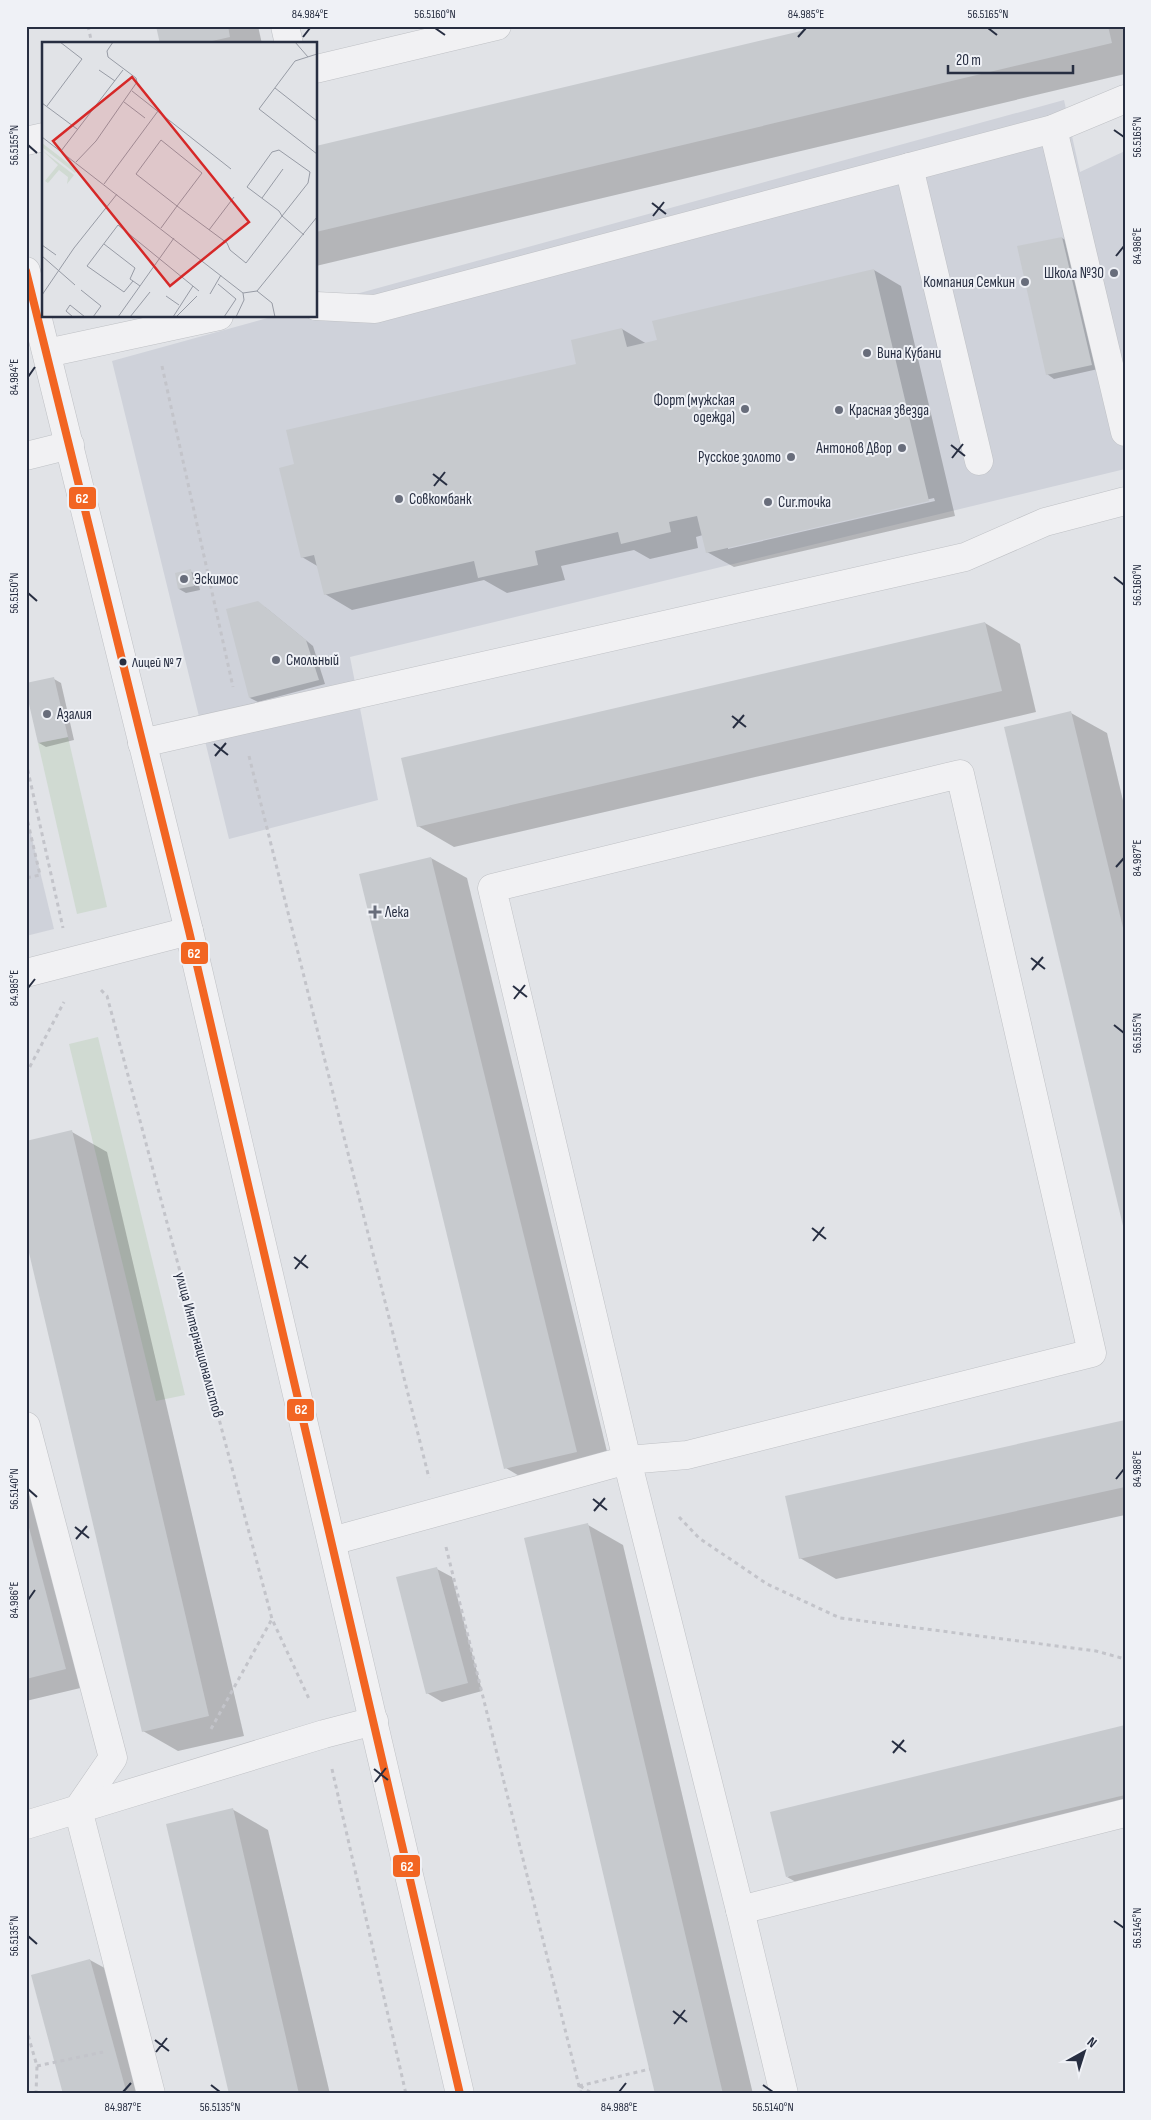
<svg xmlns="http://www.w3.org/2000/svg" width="1151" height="2120" font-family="'Sofia Sans Condensed',sans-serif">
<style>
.built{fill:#cfd2da}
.green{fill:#d0dad2}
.shadow{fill:#0003;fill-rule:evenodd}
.building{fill:#c7cace}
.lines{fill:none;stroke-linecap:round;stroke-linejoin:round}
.minor-casing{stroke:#bfc1c5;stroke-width:29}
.path{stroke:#c3c4ca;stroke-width:3;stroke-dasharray:4 4;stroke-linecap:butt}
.minor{stroke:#f1f1f3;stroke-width:28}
.bus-1-casing{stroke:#eff1f6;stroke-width:11}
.bus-1{stroke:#f26522;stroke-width:8}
.ticks{fill:none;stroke:#272e41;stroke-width:2}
.poi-dot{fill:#686d7b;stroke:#eff1f6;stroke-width:2}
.bus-dot{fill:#272e41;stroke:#eff1f6;stroke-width:2}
.labels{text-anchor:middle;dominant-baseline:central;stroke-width:4;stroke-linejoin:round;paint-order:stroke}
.bus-label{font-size:14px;fill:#272e41;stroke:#eff1f6;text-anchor:start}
.poi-label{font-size:15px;fill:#272e41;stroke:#eff1f6;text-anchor:start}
.street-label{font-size:15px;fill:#272e41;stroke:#eff1f6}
.inset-road{fill:none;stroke:#979ba5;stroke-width:1}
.view{fill:#d62828;fill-opacity:0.15;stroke:#d62828;stroke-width:2.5}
.inset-edge{fill:none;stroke:#272e41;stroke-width:2.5}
.line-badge{stroke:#eff1f6;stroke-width:2}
.badge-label{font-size:14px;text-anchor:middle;font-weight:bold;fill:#fff}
.neatline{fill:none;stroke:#272e41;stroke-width:2}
.ticks-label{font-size:12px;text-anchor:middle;fill:#272e41}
</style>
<rect width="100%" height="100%" fill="#e1e3e7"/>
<g class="built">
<polygon points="1064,100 1080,172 1125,151 1125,469 350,657 378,800 229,839 112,361 275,316 316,316 316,305"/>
<polygon points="26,814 54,929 26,936"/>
</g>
<g class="green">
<polygon points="68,737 107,907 77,914 38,743"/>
<polygon points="98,1037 185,1395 156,1401 69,1044"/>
</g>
<g class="shadow">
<polygon points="157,26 258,26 262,44 162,44"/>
<polygon points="828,26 1125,26 1125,74 316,266 316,147"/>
<polygon points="1062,238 1069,242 1098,369 1054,379 1047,374 1018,247"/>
<path d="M874,270l27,16 54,230 -221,51 -27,-15 -4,-17 -7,2 2,11 -48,11 -16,-9 -73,16 4,14 -58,13 -23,-13 -132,30 -27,-16 -6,-27 -17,-10 -7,-92 283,-100 44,-36 25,15zM934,498l1,3 -207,48v-3z"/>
<polygon points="190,571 197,575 200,590 186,593 179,589"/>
<polygon points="265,607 313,646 325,684 258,702 250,698"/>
<polygon points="985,623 1020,644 1036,712 454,847 418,826"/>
<polygon points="54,679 61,683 74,740 46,747 39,743"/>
<polygon points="1071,713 1107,733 1125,809 1125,1229 1006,728"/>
<polygon points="431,858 467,878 612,1472 541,1489 506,1468"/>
<polygon points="72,1132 107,1152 244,1736 178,1751 143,1731"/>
<polygon points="1125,1421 1125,1515 836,1579 800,1558"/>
<polygon points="26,1424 93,1685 26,1701"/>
<polygon points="588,1525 623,1545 753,2094 656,2094"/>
<polygon points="437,1569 452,1577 482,1691 442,1702 427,1693"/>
<polygon points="1125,1726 1125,1823 823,1897 787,1877"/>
<polygon points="232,1809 268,1830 330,2094 230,2094"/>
<polygon points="90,1960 112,1972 144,2094 64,2094"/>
</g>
<g class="building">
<polygon points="156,26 228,26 230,37 199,44 160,44"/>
<polygon points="822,26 1108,26 1112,43 316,232 316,146"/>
<polygon points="1062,237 1092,365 1046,375 1017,246"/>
<polygon points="874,269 929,501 706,553 697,516 669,522 671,532 621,544 618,532 535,551 538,565 478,578 474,561 324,595 314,555 301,558 279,468 294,464 286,430 576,364 571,340 622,328 627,347 657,340 652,321"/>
<polygon points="191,569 194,586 178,589 175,573"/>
<polygon points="258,601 306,640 319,680 249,698 226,609"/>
<polygon points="985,622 1002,691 417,827 401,758"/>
<polygon points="54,677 68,737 38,743 26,691 26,683"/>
<polygon points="1071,711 1125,936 1124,1230 1004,727"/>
<polygon points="431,857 577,1452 504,1469 359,874"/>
<polygon points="72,1130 209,1716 142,1732 26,1240 26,1141"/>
<polygon points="1125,1420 1125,1487 799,1559 785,1496"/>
<polygon points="26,1516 66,1669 26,1679"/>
<polygon points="588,1523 600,1574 723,2094 655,2094 524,1538"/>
<polygon points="437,1567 468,1683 426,1694 396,1577"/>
<polygon points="1125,1725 1125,1795 786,1877 770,1812"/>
<polygon points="233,1808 299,2094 229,2094 166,1824"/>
<polygon points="90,1959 127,2094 63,2094 31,1975"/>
</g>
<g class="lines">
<g class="minor-casing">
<g id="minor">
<polyline points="285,26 289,44"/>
<polyline points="316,69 497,26"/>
<polyline points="1053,129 1125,432"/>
<polyline points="26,141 44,137"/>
<polyline points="909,167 979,461"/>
<polyline points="26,271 189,931 460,2094"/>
<polyline points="316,306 375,309 1053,129 1125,99"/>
<polyline points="47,353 219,316"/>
<polyline points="26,456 70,445"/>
<polyline points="142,743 965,557 1045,522 1125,501"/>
<polyline points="26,973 189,931"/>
<polyline points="26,1426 113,1758 78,1809 151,2094"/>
<polyline points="332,1541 627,1460 492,888 960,774 1092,1353 687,1455 627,1460 740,1910 784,2094"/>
<polyline points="26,1825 324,1734 374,1721"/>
<polyline points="740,1910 1125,1813"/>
</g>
</g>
<g class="path">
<polyline points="88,26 92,44"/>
<polyline points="162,366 233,687"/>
<polyline points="249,756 429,1478"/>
<polyline points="26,762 63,928"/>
<polyline points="26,814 40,875 26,878"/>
<polyline points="101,990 107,996 272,1619 310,1701"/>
<polyline points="26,1074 64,1002"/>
<polyline points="679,1517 699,1538 767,1584 840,1618 1096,1651 1125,1659"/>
<polyline points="446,1547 581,2094"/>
<polyline points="211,1729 272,1619"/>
<polyline points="332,1769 406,2094"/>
<polyline points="26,2028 37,2066 36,2094"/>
<polyline points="37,2066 103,2052"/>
<polyline points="579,2086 650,2069"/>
<polyline points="580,2086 593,2094"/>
</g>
<use href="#minor" class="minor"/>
<g class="bus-1-casing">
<polyline id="bus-1" points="26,271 189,931 460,2094"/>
</g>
<use href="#bus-1" class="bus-1"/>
</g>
<path class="ticks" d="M435,28l10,7M988,28l9,7M303,37l7,-9M798,37l8,-9M1114,130l10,7M28,145l9,8M652,203l14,11M653,216l11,-14M1116,256l8,-10M28,377l7,-10M951,445l14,11M952,458l11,-14M433,474l14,11M434,486l11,-14M1114,577l10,8M28,593l9,8M732,716l14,11M733,728l11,-13M214,744l14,11M215,756l11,-13M1116,867l8,-9M1031,958l14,11M1032,970l11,-13M513,986l14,11M28,988l7,-9M514,999l11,-14M1114,1025l10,8M812,1228l14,11M813,1241l11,-14M294,1257l14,11M295,1269l11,-14M1116,1479l8,-10M28,1489l9,8M593,1499l14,11M594,1511l11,-13M75,1527l14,11M76,1539l11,-13M28,1600l7,-10M892,1741l14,11M893,1753l11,-13M374,1769l14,11M375,1782l11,-14M1114,1921l10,7M28,1936l9,8M673,2011l14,11M674,2024l11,-14M155,2040l14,11M156,2052l11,-14M211,2085l9,7M763,2085l10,7M123,2092l8,-9M619,2092l7,-9"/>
<g class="poi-dot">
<circle cx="1114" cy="273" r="5"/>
<circle cx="1025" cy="282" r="5"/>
<circle cx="867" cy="353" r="5"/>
<circle cx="745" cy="409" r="5"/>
<circle cx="839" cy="410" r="5"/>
<circle cx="902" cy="448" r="5"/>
<circle cx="791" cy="457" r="5"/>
<circle cx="399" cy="499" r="5"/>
<circle cx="768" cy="502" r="5"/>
<circle cx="184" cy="579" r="5"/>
<circle cx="276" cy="660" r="5"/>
<circle cx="47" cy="714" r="5"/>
<path d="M372.5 904.5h5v5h5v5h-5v5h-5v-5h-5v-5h5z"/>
</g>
<circle class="bus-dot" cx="123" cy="662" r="4.5"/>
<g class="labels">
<g class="bus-label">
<text x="132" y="662">Лицей № 7</text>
</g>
<g class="poi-label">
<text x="1104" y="273" text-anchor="end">Школа №30</text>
<text x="1015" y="282" text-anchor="end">Компания Семкин</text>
<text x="877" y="353">Вина Кубани</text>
<text x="735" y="400" text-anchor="end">Форт (мужская<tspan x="735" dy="17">одежда)</tspan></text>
<text x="849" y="410">Красная звезда</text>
<text x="892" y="448" text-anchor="end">Антонов Двор</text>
<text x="781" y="457" text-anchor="end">Русское золото</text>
<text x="409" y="499">Совкомбанк</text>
<text x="778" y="502">Cur.точка</text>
<text x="194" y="579">Эскимос</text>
<text x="286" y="660">Смольный</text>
<text x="57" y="714">Азалия</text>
<text x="385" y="912">Лека</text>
</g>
<g class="street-label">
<text transform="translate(199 1345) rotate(75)">улица Интернационалистов</text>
</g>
</g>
<g transform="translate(42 42)">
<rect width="275" height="275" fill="#e1e3e7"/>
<path d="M0,101l35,27 -2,3 -33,-26zM0,108l32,25 -7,9 1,-7 -9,-7 -11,13 -3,-2 13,-16z" fill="#d0dad2"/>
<path class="inset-road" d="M253,0l13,15M275,12l-22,7 -36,48 58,45M57,28l16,11M233,46l42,33M90,49l99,78M82,60l21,16M0,61l35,26M5,64l35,-47 -22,-17M0,95l201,156M19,109l62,-81M34,120l20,-21 41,-59 -1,-4 -28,-21 -1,-6 6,-9M62,142l54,-73M220,156l21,-29M119,186l16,-22 -41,-32 25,-34 41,33 -25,33 50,37 3,7 16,13 36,-47 26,-33 2,-11 -31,-22 -7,2 -25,35 32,24 3,5 22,19M167,188l25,-33M62,202l31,24 -5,11 3,2M0,203l14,10M0,214l33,29M176,242l18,15 -12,18M98,244l-7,-5 -9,11 -37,-26 31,-41 81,66M39,248l20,16 -8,11M215,249l15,12 3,14M201,251l14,-2 60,-74M168,252l11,-19M0,253l32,-47 43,-54M124,254l13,9M31,275l-7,-6 4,-6 15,12M76,275l56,-79M88,275l20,-25M131,275l20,-31M134,275l21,-21M194,275l8,-17 -1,-7"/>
<path class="view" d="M90,35l117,145 -79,64 -117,-145z"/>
<rect width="275" height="275" class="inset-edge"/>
</g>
<g class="line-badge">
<rect x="68" y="486" width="29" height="24" rx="5" fill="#f26522"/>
<rect x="180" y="941" width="29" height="24" rx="5" fill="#f26522"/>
<rect x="286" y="1398" width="29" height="24" rx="5" fill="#f26522"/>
<rect x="392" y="1854" width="29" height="24" rx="5" fill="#f26522"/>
</g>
<g class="badge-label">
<text x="82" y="503">62</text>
<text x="194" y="958">62</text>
<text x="301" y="1414">62</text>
<text x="407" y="1871">62</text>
</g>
<rect width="1151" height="2120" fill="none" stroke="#eff1f6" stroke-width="55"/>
<g transform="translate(1084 2052) rotate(39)" stroke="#eff1f6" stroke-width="4" paint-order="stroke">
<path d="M0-4L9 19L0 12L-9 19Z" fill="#272e41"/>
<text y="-8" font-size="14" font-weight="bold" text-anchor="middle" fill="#272e41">N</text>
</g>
<path d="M948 65v8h125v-8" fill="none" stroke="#272e41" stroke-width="2.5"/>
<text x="956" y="65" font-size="15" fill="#272e41" stroke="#eff1f6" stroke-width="4" paint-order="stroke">20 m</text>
<rect x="28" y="28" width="1096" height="2064" class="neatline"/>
<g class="ticks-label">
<text x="310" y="18">84.984°E</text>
<text x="435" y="18">56.5160°N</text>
<text x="806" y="18">84.985°E</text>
<text x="988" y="18">56.5165°N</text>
<text transform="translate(1137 137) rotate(-90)" y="4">56.5165°N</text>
<text transform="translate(14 145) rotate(-90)" y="4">56.5155°N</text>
<text transform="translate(1137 246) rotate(-90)" y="4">84.986°E</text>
<text transform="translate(14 377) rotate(-90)" y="4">84.984°E</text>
<text transform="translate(1137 585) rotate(-90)" y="4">56.5160°N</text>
<text transform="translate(14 593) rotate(-90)" y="4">56.5150°N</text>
<text transform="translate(1137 858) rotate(-90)" y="4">84.987°E</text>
<text transform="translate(14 988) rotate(-90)" y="4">84.985°E</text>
<text transform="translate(1137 1033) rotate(-90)" y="4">56.5155°N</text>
<text transform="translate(1137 1469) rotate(-90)" y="4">84.988°E</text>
<text transform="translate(14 1489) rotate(-90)" y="4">56.5140°N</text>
<text transform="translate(14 1600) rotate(-90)" y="4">84.986°E</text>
<text transform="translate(1137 1928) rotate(-90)" y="4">56.5145°N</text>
<text transform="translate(14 1936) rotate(-90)" y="4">56.5135°N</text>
<text x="123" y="2111">84.987°E</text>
<text x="220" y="2111">56.5135°N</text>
<text x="619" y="2111">84.988°E</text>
<text x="773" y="2111">56.5140°N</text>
</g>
</svg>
